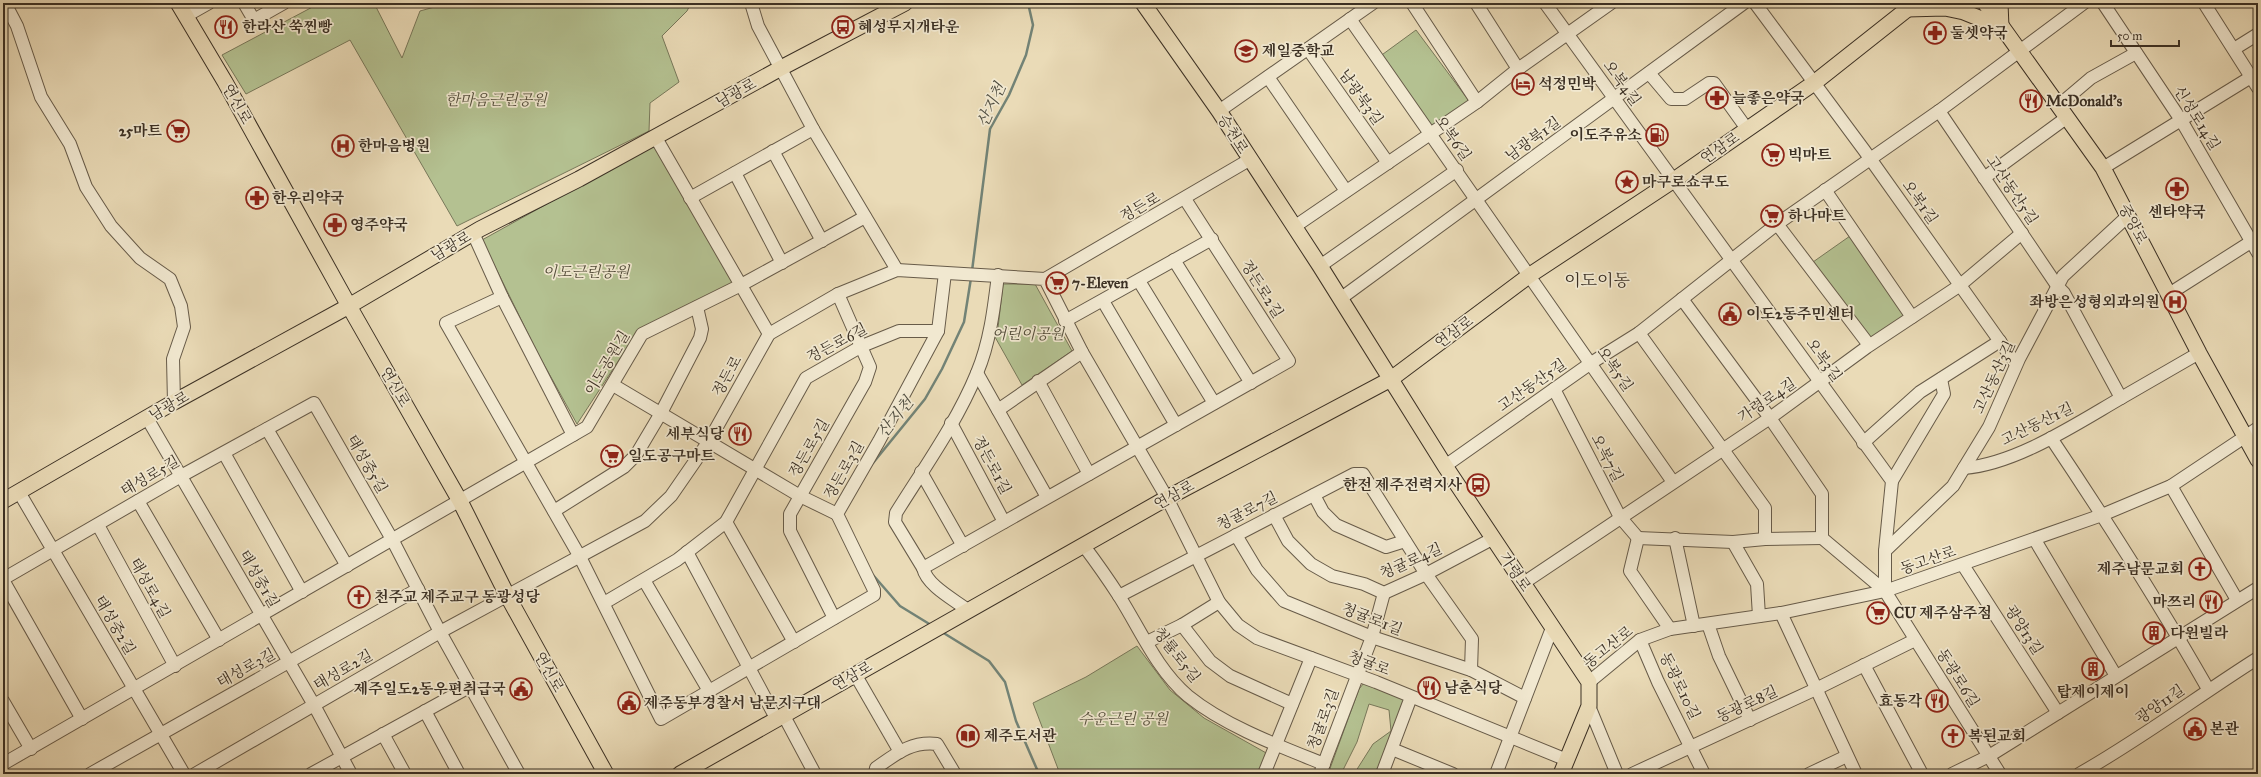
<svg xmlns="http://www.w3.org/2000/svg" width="2261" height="777" font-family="'IM FELL Great Primer','Noto Serif KR',serif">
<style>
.green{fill:#b4c191;stroke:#78785a}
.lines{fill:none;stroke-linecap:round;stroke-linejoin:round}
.stream{stroke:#738376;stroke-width:2.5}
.minor-casing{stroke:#675b49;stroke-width:14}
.major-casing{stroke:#3b3024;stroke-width:17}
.minor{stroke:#f1e8d0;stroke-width:12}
.major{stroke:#eadbb7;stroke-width:15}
.labels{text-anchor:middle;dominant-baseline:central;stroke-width:3.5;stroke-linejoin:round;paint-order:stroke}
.poi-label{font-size:15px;font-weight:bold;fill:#3b3024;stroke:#f1e8d0;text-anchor:start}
.street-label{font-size:15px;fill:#3b3024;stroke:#f1e8d0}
.park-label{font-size:15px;font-style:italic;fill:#534d3a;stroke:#f1e8d0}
.water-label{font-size:16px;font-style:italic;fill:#4e4c3f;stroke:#f1e8d0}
.quarter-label{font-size:17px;fill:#3b3024;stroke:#f1e8d0}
</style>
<rect width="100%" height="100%" fill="#eadbb7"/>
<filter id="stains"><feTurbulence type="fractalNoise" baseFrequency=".005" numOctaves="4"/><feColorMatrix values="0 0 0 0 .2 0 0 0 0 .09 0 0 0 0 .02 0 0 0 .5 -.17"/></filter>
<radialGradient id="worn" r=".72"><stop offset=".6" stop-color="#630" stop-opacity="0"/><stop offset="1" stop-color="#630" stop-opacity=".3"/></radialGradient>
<g class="green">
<polygon points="320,3 374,3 402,58 420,11 449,3 691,3 687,11 662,36 679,82 650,103 649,131 457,226 350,40 246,94 222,55"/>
<polygon points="1416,30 1469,101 1432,129 1379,57"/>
<polygon points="653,145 734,285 638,331 577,424 537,352 482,240"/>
<polygon points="1850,236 1906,314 1869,341 1813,262"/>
<polygon points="1003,284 1035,284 1072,351 1022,385 995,337 998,328"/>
<polygon points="1137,646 1170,690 1204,718 1268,754 1260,774 1060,774 1033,703 1086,677"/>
<polygon points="1364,683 1406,699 1377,774 1354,774 1373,744 1391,731 1389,710 1369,704 1357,742 1343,770 1350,774 1328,774 1359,689"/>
</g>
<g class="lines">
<g class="stream">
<polyline points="972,271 990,129 1009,95 1026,55 1033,25 1028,3"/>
<polyline points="873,463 925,399 942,369 964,322 971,278"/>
<polyline points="873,575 900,606 931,625"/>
<polyline points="942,632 989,661 1005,682 1016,721 1039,774"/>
</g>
<g class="minor-casing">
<g id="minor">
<polyline points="5,3 17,26 41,97 70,144 86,187 111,226 140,258 170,279 181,306 184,327 173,359 174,402"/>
<polyline points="244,3 254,20 284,3"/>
<polyline points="751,3 758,26 813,129 897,270"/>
<polyline points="1412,3 1477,102"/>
<polyline points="1476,3 1518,69"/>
<polyline points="1545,3 1892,481 1885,551 1885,591"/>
<polyline points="1755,3 1864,150 2016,364"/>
<polyline points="2103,3 2181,120 2258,253"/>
<polyline points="2204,3 2258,88"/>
<polyline points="186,16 209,3"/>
<polyline points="1350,19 1673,482"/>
<polyline points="1308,49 1388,163"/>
<polyline points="2234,49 2258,34"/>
<polyline points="1649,73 1671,99 1685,99 1709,83 1714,83 1747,129"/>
<polyline points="1268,77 1346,191"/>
<polyline points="2058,106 2091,78 2136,53"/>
<polyline points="1219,111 1373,3"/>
<path d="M1939,111l119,176 6,6 57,105c-45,26 -105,66 -157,70"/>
<polyline points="656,138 769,334"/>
<polyline points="773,151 822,241"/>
<polyline points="2103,168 2251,77"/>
<polyline points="735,173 782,263"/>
<polyline points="1984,178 2066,118"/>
<polyline points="1825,190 1912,317"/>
<polyline points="690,198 813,129"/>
<polyline points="1777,224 1869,345"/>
<polyline points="1294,227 1477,102 1518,69 1611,3"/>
<polyline points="473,233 502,297 446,323 580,557 661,719 874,595 874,590 837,514 879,441 938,331 945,273"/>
<polyline points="1174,260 1251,383"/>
<polyline points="1320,266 1457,170"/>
<path d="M998,275c-4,33 -8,67 -21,98 -20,49 -53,95 -81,140l-1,9 28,46 366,-207 -104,-162"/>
<polyline points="1045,279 1249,160"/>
<polyline points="1139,281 1214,403"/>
<polyline points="2169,294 2257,238"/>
<polyline points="502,297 573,435"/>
<polyline points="1340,299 1744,3"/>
<polyline points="1682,299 1770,418 1822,494 1822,538 1885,591 2000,774"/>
<polyline points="1103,301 1176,425"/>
<polyline points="1065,321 1212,239"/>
<polyline points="1639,333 1765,508 1765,539"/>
<polyline points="977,373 1047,497"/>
<polyline points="1038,381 1089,474"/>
<polyline points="613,385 800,496 837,514"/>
<polyline points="1554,389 1620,517 1638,538"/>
<polyline points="2121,398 2199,353"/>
<polyline points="998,410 1082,352"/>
<polyline points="147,418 314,705 351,774"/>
<polyline points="951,423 1004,522"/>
<polyline points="267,429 347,566"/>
<path d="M2051,438c55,82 108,165 157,251"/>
<polyline points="1863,443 1920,392 2000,341"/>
<polyline points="224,453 302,592"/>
<polyline points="1445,466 1591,363 1639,333 1777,224 1939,111 2084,3"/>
<polyline points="921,472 963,546"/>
<polyline points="1892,481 1944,394 1941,379"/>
<polyline points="2171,486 2237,600"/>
<polyline points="19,492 184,774"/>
<polyline points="1314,495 1323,512 1336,525 1386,547 1405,541"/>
<polyline points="138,501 219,640"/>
<polyline points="554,511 624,467 636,455 661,413 700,338 702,329 697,307"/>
<polyline points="1274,515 1288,541 1311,564 1332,576 1364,584 1384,593 1426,574 1492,539"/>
<polyline points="726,522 794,642"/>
<polyline points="98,525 175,666"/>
<polyline points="1236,535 1257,570 1284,601 1372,637 1471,670 1525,698"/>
<polyline points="1675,538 1694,626"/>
<polyline points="2035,540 2116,676"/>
<polyline points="1733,542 1757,584 1759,616"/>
<path d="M1084,546c12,16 24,33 35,50 21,33 38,74 69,100 37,30 91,50 136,68"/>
<polyline points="1885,551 1953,486 1989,427 2019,359 2063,276 2129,215"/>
<polyline points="687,552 777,720"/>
<polyline points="1963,565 2058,713"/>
<path d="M923,568c4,18 32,32 46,43"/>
<polyline points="3,579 181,476 314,403 393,541 440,632 519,774"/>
<polyline points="3,580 82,719"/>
<polyline points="644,580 709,691"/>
<polyline points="1522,584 1770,418 1867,347 1959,286 2022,233"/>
<polyline points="1119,596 1354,474 1363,474 1426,574 1472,639 1471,670"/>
<polyline points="604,603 677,560 726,522 806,378 862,346 899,331 938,331"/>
<polyline points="1781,613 1856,774"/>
<polyline points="834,618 790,531 790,514 865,382 870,367 838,294"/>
<polyline points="1708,624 1719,656 1750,720"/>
<polyline points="1182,625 1210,661 1230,676 1292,704"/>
<polyline points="1670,629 1630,571 1638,538 1733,542 1765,539 1822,538"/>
<polyline points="1640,640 1658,682 1704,774"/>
<polyline points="1147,642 1182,625 1219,602"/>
<polyline points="1864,665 1922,774"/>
<polyline points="855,674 900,752"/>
<polyline points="1589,682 1640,640 1670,629 1781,613 1885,591 2102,515 2171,486 2258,428"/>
<polyline points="3,701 31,749"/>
<polyline points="1589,706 1617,774"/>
<polyline points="425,711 459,774"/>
<polyline points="784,716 815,774"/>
<polyline points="383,734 405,774"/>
<polyline points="1392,749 1453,774"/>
<polyline points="3,764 587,427 642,334 741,285 865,217"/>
<polyline points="90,774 418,589"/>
<polyline points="195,774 440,632 645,521 671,496 709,441 769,334 838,294 897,270 1045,279 1082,352 1167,498 1219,602 1238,625 1257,638 1376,682 1567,760"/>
<polyline points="311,774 469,687"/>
<path d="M875,774l1,-6c20,-14 35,-27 61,-24l18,30"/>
<polyline points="1264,774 1311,658"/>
<polyline points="1320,774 1372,637 1384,593"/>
<polyline points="1382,774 1411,697"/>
<polyline points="1496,774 1552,628"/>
<polyline points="1632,774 1816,689 1915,640"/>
<polyline points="1809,774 1847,756"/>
<polyline points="1952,774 1989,756 2258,588"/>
<path d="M2079,774c62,-35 119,-78 179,-116"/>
</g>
</g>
<g class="major-casing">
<g id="major">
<polyline points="178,3 225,82 349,306 460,501 507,595 606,774"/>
<polyline points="1143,3 1219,111 1320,266 1445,466 1589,682 1589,706 1561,774"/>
<polyline points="1985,3 2103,168 2199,353 2258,460"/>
<polyline points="1908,6 1907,9 1945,8 1964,12 2001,27 2000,3"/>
<polyline points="3,501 174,402 349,306 480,229 579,179 781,68 905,3"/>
<polyline points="680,774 1167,498 1391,379 1530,275 1674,180 1814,83 1915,3"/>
</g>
</g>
<use href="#minor" class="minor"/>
<use href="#major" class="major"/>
</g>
<defs>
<g id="restaurant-ring" transform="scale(1.15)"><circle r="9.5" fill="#f1e8d0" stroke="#8f2418" stroke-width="1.5"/><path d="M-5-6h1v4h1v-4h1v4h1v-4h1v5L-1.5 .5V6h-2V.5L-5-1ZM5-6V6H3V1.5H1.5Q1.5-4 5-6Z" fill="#8f2418"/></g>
<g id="bus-ring" transform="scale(1.15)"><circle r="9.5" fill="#f1e8d0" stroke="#8f2418" stroke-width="1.5"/><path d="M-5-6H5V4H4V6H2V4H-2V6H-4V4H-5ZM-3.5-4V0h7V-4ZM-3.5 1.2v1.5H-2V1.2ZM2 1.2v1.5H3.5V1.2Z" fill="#8f2418"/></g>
<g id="pharmacy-ring" transform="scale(1.15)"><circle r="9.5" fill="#f1e8d0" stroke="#8f2418" stroke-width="1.5"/><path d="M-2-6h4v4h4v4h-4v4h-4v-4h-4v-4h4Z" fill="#8f2418"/></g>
<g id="school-ring" transform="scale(1.15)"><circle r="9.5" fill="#f1e8d0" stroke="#8f2418" stroke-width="1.5"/><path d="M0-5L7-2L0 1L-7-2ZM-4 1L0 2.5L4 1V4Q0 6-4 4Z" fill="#8f2418"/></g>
<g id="hotel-ring" transform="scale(1.15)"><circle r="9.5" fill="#f1e8d0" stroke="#8f2418" stroke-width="1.5"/><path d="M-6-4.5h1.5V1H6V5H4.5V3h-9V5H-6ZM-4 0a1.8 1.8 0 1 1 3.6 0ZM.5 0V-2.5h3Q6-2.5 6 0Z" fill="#8f2418"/></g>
<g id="supermarket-ring" transform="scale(1.15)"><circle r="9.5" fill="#f1e8d0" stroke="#8f2418" stroke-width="1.5"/><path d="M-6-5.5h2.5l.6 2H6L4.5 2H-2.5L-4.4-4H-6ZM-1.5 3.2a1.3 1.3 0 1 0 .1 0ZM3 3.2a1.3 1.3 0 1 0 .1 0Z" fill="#8f2418"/></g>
<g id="fuel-ring" transform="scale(1.15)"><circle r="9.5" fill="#f1e8d0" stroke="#8f2418" stroke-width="1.5"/><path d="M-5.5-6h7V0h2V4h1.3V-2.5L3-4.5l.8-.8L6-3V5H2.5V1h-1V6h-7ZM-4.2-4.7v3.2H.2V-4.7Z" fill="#8f2418"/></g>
<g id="hospital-ring" transform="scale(1.15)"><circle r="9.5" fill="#f1e8d0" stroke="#8f2418" stroke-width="1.5"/><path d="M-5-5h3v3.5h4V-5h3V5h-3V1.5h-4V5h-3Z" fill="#8f2418"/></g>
<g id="sight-ring" transform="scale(1.15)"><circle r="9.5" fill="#f1e8d0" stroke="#8f2418" stroke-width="1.5"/><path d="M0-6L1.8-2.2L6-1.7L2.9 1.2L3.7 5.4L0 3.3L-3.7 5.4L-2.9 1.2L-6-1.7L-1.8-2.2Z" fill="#8f2418"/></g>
<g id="civic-ring" transform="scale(1.15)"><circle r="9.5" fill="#f1e8d0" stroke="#8f2418" stroke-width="1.5"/><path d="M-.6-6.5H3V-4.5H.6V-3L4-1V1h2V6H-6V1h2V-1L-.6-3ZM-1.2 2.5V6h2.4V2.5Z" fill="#8f2418"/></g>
<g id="church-ring" transform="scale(1.15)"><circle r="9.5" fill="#f1e8d0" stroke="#8f2418" stroke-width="1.5"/><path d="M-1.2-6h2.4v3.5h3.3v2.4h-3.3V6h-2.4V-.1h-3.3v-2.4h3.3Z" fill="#8f2418"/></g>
<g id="building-ring" transform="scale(1.15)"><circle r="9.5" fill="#f1e8d0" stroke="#8f2418" stroke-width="1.5"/><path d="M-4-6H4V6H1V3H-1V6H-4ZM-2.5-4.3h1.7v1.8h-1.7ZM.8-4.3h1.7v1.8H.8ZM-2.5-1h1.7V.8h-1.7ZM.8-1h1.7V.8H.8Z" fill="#8f2418"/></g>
<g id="library-ring" transform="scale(1.15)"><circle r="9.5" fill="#f1e8d0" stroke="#8f2418" stroke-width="1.5"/><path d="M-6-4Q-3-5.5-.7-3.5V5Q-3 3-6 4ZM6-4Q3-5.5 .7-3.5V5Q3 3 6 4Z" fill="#8f2418"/></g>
</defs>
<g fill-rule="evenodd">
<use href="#restaurant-ring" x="226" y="27"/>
<use href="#bus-ring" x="843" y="27"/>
<use href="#pharmacy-ring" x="1935" y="33"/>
<use href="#school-ring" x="1246" y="51"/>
<use href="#hotel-ring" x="1523" y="84"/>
<use href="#pharmacy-ring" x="1717" y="98"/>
<use href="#restaurant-ring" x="2031" y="101"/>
<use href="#supermarket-ring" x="178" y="131"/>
<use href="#fuel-ring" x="1657" y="135"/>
<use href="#hospital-ring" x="343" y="146"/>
<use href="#supermarket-ring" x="1773" y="155"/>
<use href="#sight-ring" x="1627" y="182"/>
<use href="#pharmacy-ring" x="2177" y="189"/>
<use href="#pharmacy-ring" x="257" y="198"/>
<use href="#supermarket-ring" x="1772" y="216"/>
<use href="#pharmacy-ring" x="335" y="225"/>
<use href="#supermarket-ring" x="1057" y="283"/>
<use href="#hospital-ring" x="2175" y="302"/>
<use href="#civic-ring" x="1730" y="314"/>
<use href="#restaurant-ring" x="740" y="434"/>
<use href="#supermarket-ring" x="612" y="456"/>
<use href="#bus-ring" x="1478" y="485"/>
<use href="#church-ring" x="2200" y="569"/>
<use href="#church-ring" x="359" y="597"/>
<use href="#restaurant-ring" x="2211" y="602"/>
<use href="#supermarket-ring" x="1878" y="613"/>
<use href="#building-ring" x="2154" y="633"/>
<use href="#building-ring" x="2093" y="669"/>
<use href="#restaurant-ring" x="1429" y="688"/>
<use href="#civic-ring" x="521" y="689"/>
<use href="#restaurant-ring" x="1937" y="701"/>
<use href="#civic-ring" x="629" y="703"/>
<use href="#civic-ring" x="2195" y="729"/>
<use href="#library-ring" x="968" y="736"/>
<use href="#church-ring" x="1953" y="736"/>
</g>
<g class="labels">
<g class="poi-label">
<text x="242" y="27">한라산 쑥찐빵</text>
<text x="858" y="27">혜성무지개타운</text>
<text x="1950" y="33">둘셋약국</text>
<text x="1262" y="51">제일중학교</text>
<text x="1538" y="84">석정민박</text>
<text x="1732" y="98">늘좋은약국</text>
<text x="2046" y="101">McDonald's</text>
<text x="162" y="131" text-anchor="end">25마트</text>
<text x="1642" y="135" text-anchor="end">이도주유소</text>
<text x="358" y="146">한마음병원</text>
<text x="1788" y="155">빅마트</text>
<text x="1642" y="182">마구로쇼쿠도</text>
<text x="272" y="198">한우리약국</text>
<text x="2177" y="212" text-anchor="middle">센타약국</text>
<text x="1788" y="216">하나마트</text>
<text x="350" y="225">영주약국</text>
<text x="1072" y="283">7-Eleven</text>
<text x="2160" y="302" text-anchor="end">좌방은성형외과의원</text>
<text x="1746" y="314">이도2동주민센터</text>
<text x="724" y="434" text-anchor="end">세부식당</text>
<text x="628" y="456">일도공구마트</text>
<text x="1462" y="485" text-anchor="end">한전 제주전력지사</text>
<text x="2184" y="569" text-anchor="end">제주남문교회</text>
<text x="374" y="597">천주교 제주교구 동광성당</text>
<text x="2196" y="602" text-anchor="end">마쯔리</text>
<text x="1894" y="613">CU 제주삼주점</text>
<text x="2170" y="633">다윈빌라</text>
<text x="1444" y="688">남춘식당</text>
<text x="506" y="689" text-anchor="end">제주일도2동우편취급국</text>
<text x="2093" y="692" text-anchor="middle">탑제이제이</text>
<text x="1922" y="701" text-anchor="end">효동각</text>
<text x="644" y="703">제주동부경찰서 남문지구대</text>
<text x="2210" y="729">본관</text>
<text x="984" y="736">제주도서관</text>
<text x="1968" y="736">복된교회</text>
</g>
<g class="street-label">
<text transform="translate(1622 83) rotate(54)">오복4길</text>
<text transform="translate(736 93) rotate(-29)">남광로</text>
<text transform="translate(1361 97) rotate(55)">남광북3길</text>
<text transform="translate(237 104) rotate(61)">연신로</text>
<text transform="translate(2197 118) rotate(58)">신성로14길</text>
<text transform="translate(1233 134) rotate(58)">승천로</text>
<text transform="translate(1453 138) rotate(55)">오복6길</text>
<text transform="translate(1533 139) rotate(-36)">남광북1길</text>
<text transform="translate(1720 148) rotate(-35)">연삼로</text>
<text transform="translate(2012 190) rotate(56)">고산동산5길</text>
<text transform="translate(1920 202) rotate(55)">오복1길</text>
<text transform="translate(1140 207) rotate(-30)">정든로</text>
<text transform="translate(2133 224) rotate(62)">중앙로</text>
<text transform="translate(451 246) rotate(-30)">남광로</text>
<text transform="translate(1262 289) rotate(58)">정든로2길</text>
<text transform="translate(1454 332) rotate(-37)">연삼로</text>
<text transform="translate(837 343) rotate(-28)">정든로6길</text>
<text transform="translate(1824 360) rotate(54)">오복3길</text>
<text transform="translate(607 363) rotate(-59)">이도공원길</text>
<text transform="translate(1615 369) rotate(55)">오복5길</text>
<text transform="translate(727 376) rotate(-61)">정든로</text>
<text transform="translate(1994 377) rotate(-65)">고산동산3길</text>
<text transform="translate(1532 385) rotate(-35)">고산동산5길</text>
<text transform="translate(395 387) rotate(60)">연신로</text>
<text transform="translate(1767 400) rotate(-34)">가령로4길</text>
<text transform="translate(169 406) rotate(-30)">남광로</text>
<text transform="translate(2037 424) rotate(-26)">고산동산1길</text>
<text transform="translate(809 448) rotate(-60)">정든로5길</text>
<text transform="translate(1607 458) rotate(63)">오복7길</text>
<text transform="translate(367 464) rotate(60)">태성중5길</text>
<text transform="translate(992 465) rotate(62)">정든로1길</text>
<text transform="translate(844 470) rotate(-60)">정든로3길</text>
<text transform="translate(150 476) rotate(-30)">태성로5길</text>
<text transform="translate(1174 495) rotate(-29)">연삼로</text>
<text transform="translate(1247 511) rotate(-27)">청귤로7길</text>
<text transform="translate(1928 560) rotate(-19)">동고산로</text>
<text transform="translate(1411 561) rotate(-24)">청귤로4길</text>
<text transform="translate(1515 572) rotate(56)">가령로</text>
<text transform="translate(259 579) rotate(60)">태성중1길</text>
<text transform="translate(150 588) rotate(61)">태성로4길</text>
<text transform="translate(1372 619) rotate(21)">청귤로1길</text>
<text transform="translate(115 625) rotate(60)">태성중2길</text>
<text transform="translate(2024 630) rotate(57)">광양13길</text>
<text transform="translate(1608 647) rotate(-38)">동고산로</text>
<text transform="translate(1177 655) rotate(52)">청률로5길</text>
<text transform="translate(1369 663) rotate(21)">청귤로</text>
<text transform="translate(246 668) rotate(-29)">태성로3길</text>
<text transform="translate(343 670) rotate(-30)">태성로2길</text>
<text transform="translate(549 672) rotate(61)">연신로</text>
<text transform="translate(852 676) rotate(-30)">연삼로</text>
<text transform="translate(1958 678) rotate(58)">동광로6길</text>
<text transform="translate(1680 686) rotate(64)">동광로10길</text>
<text transform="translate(1747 704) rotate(-25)">동광로8길</text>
<text transform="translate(2160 704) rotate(-35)">광양11길</text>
<text transform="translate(1323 719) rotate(-70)">청귤로3길</text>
</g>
<g class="park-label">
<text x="496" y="100">한마음근린공원</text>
<text x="586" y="272">이도근린공원</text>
<text x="1028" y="334">어린이공원</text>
<text x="1123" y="719">수운근린 공원</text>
</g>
<g class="water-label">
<text transform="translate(991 105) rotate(-65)">산지천</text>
<text transform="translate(895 417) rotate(-51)">산지천</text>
</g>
<g class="quarter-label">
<text x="1597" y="280">이도이동</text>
</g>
</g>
<rect width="2261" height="777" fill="none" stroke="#eadbb7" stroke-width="16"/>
<rect x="4" y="4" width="2253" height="769" fill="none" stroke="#3b3024" stroke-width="2"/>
<rect x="8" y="8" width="2245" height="761" fill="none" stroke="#3b3024"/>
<path d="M2111 40v6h68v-6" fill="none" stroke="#3b3024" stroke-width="2"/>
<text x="2117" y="40" font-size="12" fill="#3b3024" stroke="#f1e8d0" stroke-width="3" paint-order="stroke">50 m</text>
<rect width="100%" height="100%" filter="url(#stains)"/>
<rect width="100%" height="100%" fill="url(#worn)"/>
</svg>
